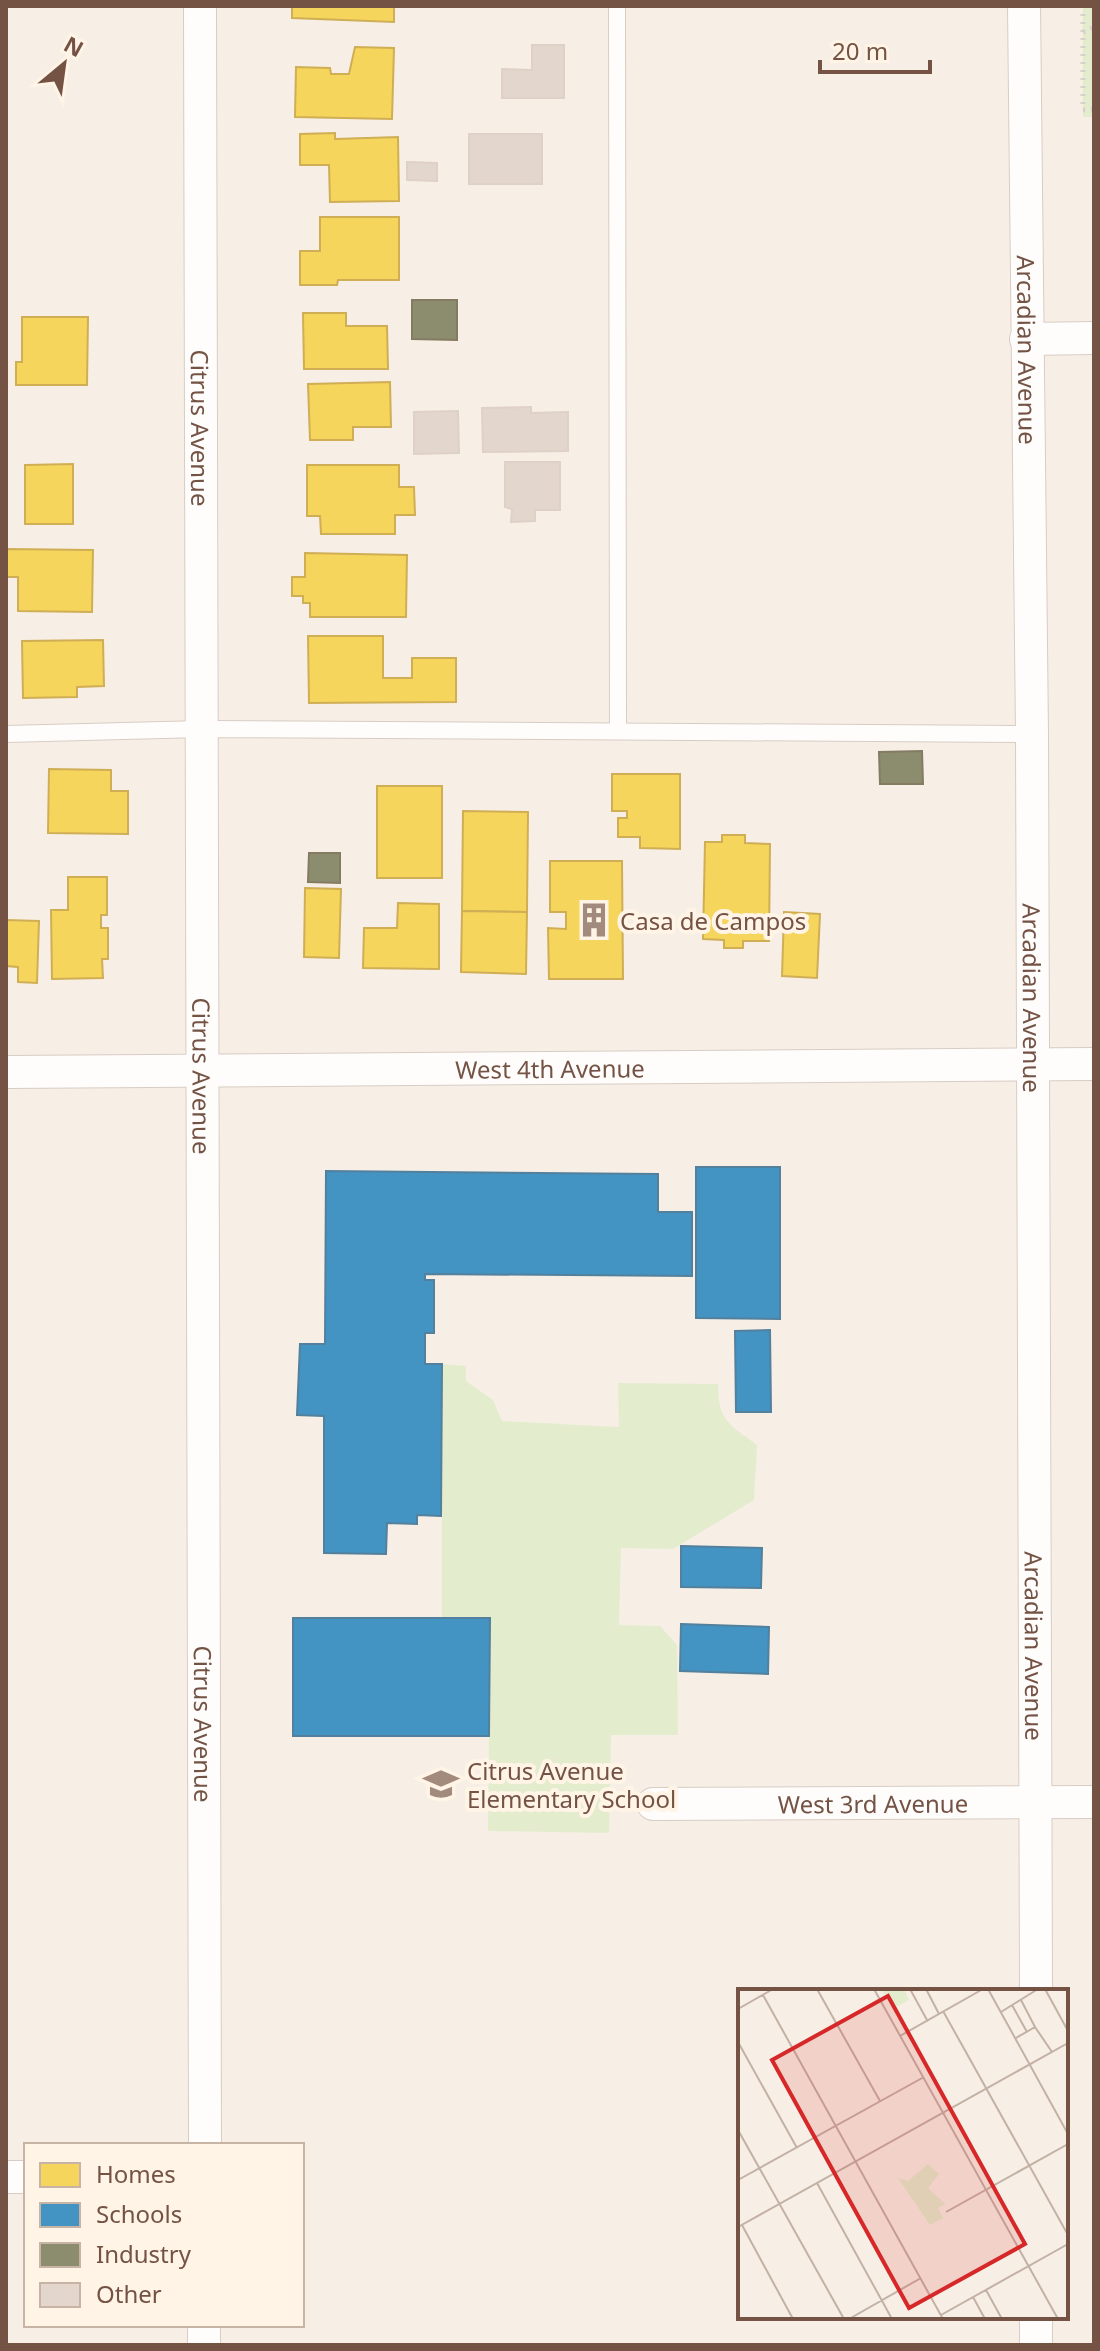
<svg xmlns="http://www.w3.org/2000/svg" width="1100" height="2351" font-family="'Noto Sans',sans-serif">
<style>
.green{fill:#e3edce}
.homes{fill:#f6d55c;stroke:#cfae55;stroke-width:2}
.schools{fill:#4393c3;stroke:#52809d;stroke-width:2}
.industry{fill:#8c8c6e;stroke:#857b62;stroke-width:2}
.building{fill:#e3d6cd;stroke:#dfd1c7;stroke-width:2}
.lines{fill:none;stroke-linecap:round;stroke-linejoin:round}
.service-casing{stroke:#d8ccc4;stroke-width:18}
.minor-casing{stroke:#d8ccc4;stroke-width:34}
.path{stroke:#dacfca;stroke-width:5;stroke-dasharray:2 6;stroke-linecap:butt}
.service{stroke:#fefdfb;stroke-width:16}
.minor{stroke:#fefdfb;stroke-width:32}
.labels{text-anchor:middle;dominant-baseline:central;stroke-width:8;stroke-linejoin:round;paint-order:stroke}
.street-label{font-size:24px;fill:#745345;stroke:#fff4e5}
.poi-label{font-size:24px;fill:#745345;stroke:#fff4e5;text-anchor:start}
.inset-road{fill:none;stroke:#c3b1a5;stroke-width:2}
.view{fill:#d62828;fill-opacity:0.15;stroke:#d62828;stroke-width:4}
.inset-edge{fill:none;stroke:#745345;stroke-width:4}
</style>
<rect width="100%" height="100%" fill="#f7efe5"/>
<g class="green">
<rect x="1083" y="6" width="11" height="111"/>
<path d="M442,1364l24,2v15l27,19 9,21 117,6 -1,-44 100,1c0,37 11,40 39,61l-3,55 -81,49 -52,-1 -2,77 41,1 17,19 1,90h-67l-2,98 -121,-2 2,-213h-48z"/>
</g>
<g class="homes">
<polygon points="292,6 394,6 394,22 292,18"/>
<polygon points="355,47 394,48 392,119 295,117 296,67 330,68 331,74 349,74"/>
<polygon points="335,133 335,139 398,137 399,201 330,202 329,165 300,165 300,134"/>
<polygon points="320,217 399,217 399,280 338,280 337,285 300,285 300,251 320,251"/>
<polygon points="303,313 346,313 346,326 387,326 388,369 304,369"/>
<polygon points="22,317 88,317 87,385 16,385 16,362 22,362"/>
<polygon points="390,382 391,427 353,427 353,440 310,440 308,384"/>
<polygon points="73,464 73,524 25,524 25,465"/>
<polygon points="307,465 399,465 399,487 414,487 415,515 395,515 395,534 321,534 320,516 307,516"/>
<polygon points="6,549 93,550 92,612 18,611 18,577 6,577"/>
<polygon points="305,553 407,555 406,617 310,617 310,603 303,603 303,596 292,596 292,577 305,577"/>
<polygon points="308,636 383,636 383,678 412,678 412,658 456,658 456,702 309,703"/>
<polygon points="103,640 104,686 77,687 77,697 23,698 22,641"/>
<polygon points="49,769 111,770 111,791 128,791 128,834 48,833"/>
<polygon points="612,774 680,774 680,849 640,848 640,837 618,837 618,818 627,818 627,811 612,811"/>
<rect x="377" y="786" width="65" height="92"/>
<polygon points="463,811 528,812 527,912 462,911"/>
<polygon points="722,835 745,835 745,843 770,844 769,941 743,941 743,948 724,948 724,940 703,939 705,842 722,842"/>
<polygon points="550,861 622,861 623,979 549,979 548,928 566,929 566,912 550,912"/>
<polygon points="68,877 107,877 107,915 101,915 101,928 108,928 108,959 102,959 103,978 52,979 51,910 68,910"/>
<polygon points="305,888 341,889 339,958 304,957"/>
<polygon points="398,903 439,904 439,969 363,968 364,928 397,928"/>
<polygon points="462,911 527,912 526,974 461,972"/>
<polygon points="784,912 820,914 817,978 782,976"/>
<polygon points="6,920 39,921 37,983 18,982 18,967 6,966"/>
</g>
<g class="schools">
<polygon points="696,1167 780,1167 780,1319 696,1318"/>
<polygon points="326,1171 658,1174 658,1212 692,1212 692,1276 425,1274 425,1280 434,1280 434,1333 425,1333 425,1364 442,1364 441,1516 417,1515 417,1524 387,1523 386,1554 324,1553 324,1416 297,1415 300,1344 325,1344"/>
<polygon points="770,1330 771,1412 736,1412 735,1331"/>
<polygon points="681,1546 762,1548 761,1588 681,1587"/>
<polygon points="293,1618 490,1618 489,1736 293,1736"/>
<polygon points="681,1624 769,1627 768,1674 680,1671"/>
</g>
<g class="industry">
<polygon points="412,300 457,300 457,340 412,339"/>
<polygon points="922,751 923,784 880,784 879,752"/>
<polygon points="309,853 340,853 340,883 308,882"/>
</g>
<g class="building">
<polygon points="532,45 564,45 564,98 502,98 502,69 532,70"/>
<rect x="469" y="134" width="73" height="50"/>
<polygon points="407,162 437,163 437,181 407,180"/>
<polygon points="531,407 531,413 568,412 568,451 483,452 482,408"/>
<polygon points="458,411 459,453 414,454 414,412"/>
<polygon points="505,462 560,462 560,510 535,510 535,521 511,522 512,509 505,507"/>
</g>
<g class="lines">
<g class="service-casing">
<g id="service">
<polyline points="617,6 618,730"/>
<polyline points="6,734 202,729 1032,734"/>
</g>
</g>
<g class="minor-casing">
<g id="minor">
<path id="s1" d="M200,6l5,2139"/>
<path id="s2" d="M1024,6l8,728 4,1257"/>
<polyline points="1026,339 1094,338"/>
<path id="s3" d="M6,1072l1088,-8"/>
<path id="s4" d="M653,1804l441,-2"/>
<polyline points="6,2177 26,2177"/>
<polyline points="1036,2317 1036,2345"/>
<polyline points="204,2345 204,2325"/>
</g>
</g>
<g class="path">
<polyline points="1083,6 1083,110 1094,109"/>
<polyline points="1083,32 1094,27"/>
</g>
<use href="#service" class="service"/>
<use href="#minor" class="minor"/>
</g>
<defs>
<g id="building-bare" transform="scale(2.76)"><path d="M-4-6H4V6H1V3H-1V6H-4ZM-2.5-4.3h1.7v1.8h-1.7ZM.8-4.3h1.7v1.8H.8ZM-2.5-1h1.7V.8h-1.7ZM.8-1h1.7V.8H.8Z" fill="#a28a7d" stroke="#fff4e5" stroke-width="2.5" paint-order="stroke"/></g>
<g id="school-bare" transform="scale(2.76)"><path d="M0-5L7-2L0 1L-7-2ZM-4 1L0 2.5L4 1V4Q0 6-4 4Z" fill="#a28a7d" stroke="#fff4e5" stroke-width="2.5" paint-order="stroke"/></g>
</defs>
<g fill-rule="evenodd">
<use href="#building-bare" x="594" y="920"/>
<use href="#school-bare" x="441" y="1784"/>
</g>
<g class="labels">
<g class="street-label">
<text stroke="none"><textPath href="#s2" startOffset="344">Arcadian Avenue</textPath></text>
<text stroke="none"><textPath href="#s1" startOffset="422">Citrus Avenue</textPath></text>
<text stroke="none"><textPath href="#s2" startOffset="992">Arcadian Avenue</textPath></text>
<text stroke="none"><textPath href="#s3" startOffset="544">West 4th Avenue</textPath></text>
<text stroke="none"><textPath href="#s1" startOffset="1070">Citrus Avenue</textPath></text>
<text stroke="none"><textPath href="#s2" startOffset="1640">Arcadian Avenue</textPath></text>
<text stroke="none"><textPath href="#s1" startOffset="1718">Citrus Avenue</textPath></text>
<text stroke="none"><textPath href="#s4" startOffset="220">West 3rd Avenue</textPath></text>
</g>
<g class="poi-label">
<text x="620" y="920">Casa de Campos</text>
<text x="467" y="1770">Citrus Avenue<tspan x="467" dy="28">Elementary School</tspan></text>
</g>
</g>
<g transform="translate(738 1989)">
<rect width="330" height="330" fill="#f7efe5"/>
<path d="M144,0h22l5,11 -16,9zM190,175l11,10 -11,14 17,16 -7,4 5,10 -13,7 -32,-47 10,3z" fill="#e3edce"/>
<path class="inset-road" d="M79,0l63,112M136,0l184,330M172,0l17,31M188,0l13,25M250,0l80,145M307,0l23,42M25,6l180,324M283,11l14,27M274,16l15,27M0,20l35,-20M205,22l125,224M263,23l37,-23M162,47l83,-47M278,49l19,-11 17,25M0,53l59,106M0,141l106,189M0,191l186,-103M79,194l75,136M208,223l122,-68M4,236l51,94M0,238l330,-184M248,301l16,29M235,308l12,22M203,326l127,-71M111,330l72,-41"/>
<path class="view" d="M150,7l137,248 -116,64 -137,-248z"/>
<rect width="330" height="330" class="inset-edge"/>
</g>
<rect width="1100" height="2351" fill="none" stroke="#745345" stroke-width="16"/>
<rect x="24" y="2143" width="280" height="184" fill="#fff4e5" stroke="#c7b4a5" stroke-width="2"/>
<rect x="40" y="2163" width="40" height="24" fill="#f6d55c" stroke="#c7b4a5" stroke-width="2"/>
<text x="96" y="2183" font-size="24" fill="#745345">Homes</text>
<rect x="40" y="2203" width="40" height="24" fill="#4393c3" stroke="#c7b4a5" stroke-width="2"/>
<text x="96" y="2223" font-size="24" fill="#745345">Schools</text>
<rect x="40" y="2243" width="40" height="24" fill="#8c8c6e" stroke="#c7b4a5" stroke-width="2"/>
<text x="96" y="2263" font-size="24" fill="#745345">Industry</text>
<rect x="40" y="2283" width="40" height="24" fill="#e3d6cd" stroke="#c7b4a5" stroke-width="2"/>
<text x="96" y="2303" font-size="24" fill="#745345">Other</text>
<g transform="translate(64 64) rotate(29)" stroke="#fff4e5" stroke-width="6" paint-order="stroke">
<path d="M0-6L14 30L0 20L-14 30Z" fill="#745345"/>
<text y="-12" font-size="22" font-weight="bold" text-anchor="middle" fill="#745345">N</text>
</g>
<path d="M820 60v12h110v-12" fill="none" stroke="#745345" stroke-width="4"/>
<text x="832" y="60" font-size="24" fill="#745345" stroke="#fff4e5" stroke-width="6" paint-order="stroke">20 m</text>
</svg>
